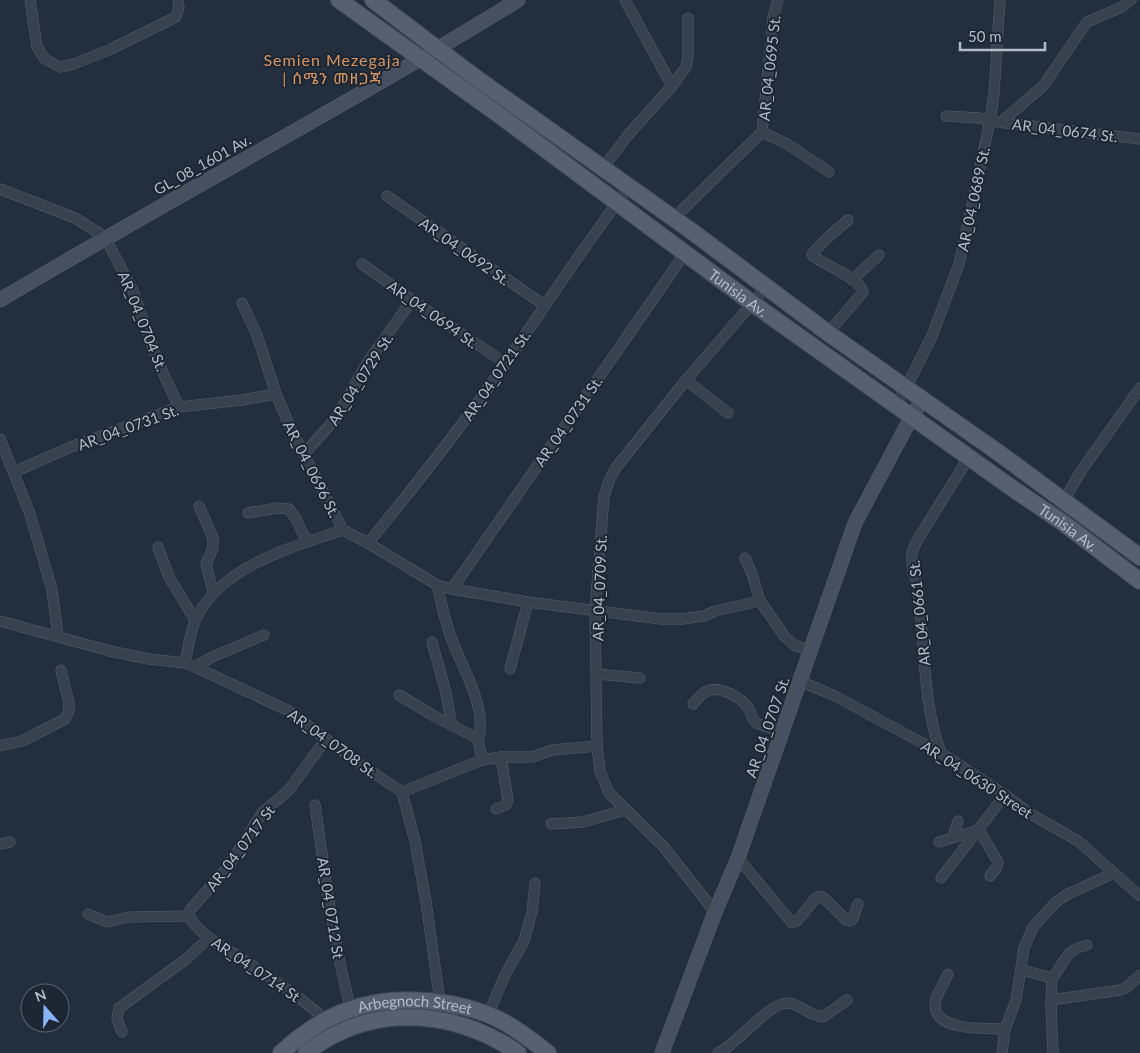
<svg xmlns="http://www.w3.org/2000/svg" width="1140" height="1053" font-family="Lato,'Noto Sans Ethiopic',sans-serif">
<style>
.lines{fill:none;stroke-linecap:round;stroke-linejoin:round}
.street-casing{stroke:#565f6c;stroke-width:11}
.secondary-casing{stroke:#565f6c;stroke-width:15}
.primary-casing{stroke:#414a57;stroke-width:18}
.street{stroke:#38414e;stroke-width:10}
.secondary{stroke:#465061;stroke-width:14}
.primary{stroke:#56606e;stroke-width:16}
.labels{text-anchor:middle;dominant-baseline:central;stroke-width:4;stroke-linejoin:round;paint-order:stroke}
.street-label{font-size:15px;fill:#b4bcc9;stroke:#1d2633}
.neighbourhood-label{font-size:16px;letter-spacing:1px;fill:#d59563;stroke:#1d2633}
</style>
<rect width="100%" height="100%" fill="#242f3e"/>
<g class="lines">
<g class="street-casing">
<g id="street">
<polyline points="30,0 37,47 45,59 60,67 74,64 111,49 176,17 179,7 178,0"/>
<polyline points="672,86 686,67 688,56 688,18"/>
<polyline points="946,116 979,118 990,121 1140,139"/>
<polyline points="1001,122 1043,86 1087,22 1122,7 1131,0"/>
<polyline points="762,132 787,144 829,172"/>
<polyline points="603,168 628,135 672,86 625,0"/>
<polyline points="0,189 75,218 105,237 133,291 158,362 179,407"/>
<polyline points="387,196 544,305"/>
<polyline points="673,219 762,132 773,17 778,0"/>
<polyline points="362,264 412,300 505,363"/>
<polyline points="852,280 879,255"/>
<polyline points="242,303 257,335 276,394 291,429 343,530 368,543 437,585 452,589 528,602 661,619 682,619 704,616 715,611 760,601"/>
<path d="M828,333l35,-41c-4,-14 -38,-27 -50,-36l-1,-2 14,-15 22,-19"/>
<polyline points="686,380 728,413"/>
<polyline points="895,404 906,388 932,336 959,264 990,121 994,93 1000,0"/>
<polyline points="0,439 30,514 52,590 58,636"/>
<polyline points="304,454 336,418 367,363 412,300"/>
<polyline points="14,472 71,447 179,407 242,400 276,394"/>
<polyline points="1064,500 1081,471 1140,388"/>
<polyline points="199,506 213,538 213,548 206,564 213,592"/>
<polyline points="248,513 277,508 289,509 296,519 307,542"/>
<path d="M368,543c48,-58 94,-117 137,-179 41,-59 80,-120 124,-177"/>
<polyline points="158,547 169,577 195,620"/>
<polyline points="745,558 752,574 760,601 785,637 794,645 810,651"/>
<path d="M437,585c4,16 7,33 13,49 9,29 39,74 28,105"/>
<polyline points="452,589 685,253"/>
<polyline points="0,621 110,651 149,659 185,663 195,667 287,710 357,762 402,792 415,841 426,902 440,1002"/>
<polyline points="432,642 445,689 452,726"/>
<path d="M185,663c3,-14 5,-31 11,-44 25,-53 96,-72 147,-89"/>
<polyline points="195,667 212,657 264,635"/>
<polyline points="510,669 528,602"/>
<polyline points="597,674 640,678"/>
<polyline points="800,681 835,696 941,753 1005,795 1029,813 1078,841 1140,896"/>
<polyline points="399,695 434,716 478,739 482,760"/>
<path d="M693,704c4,-5 8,-10 14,-13 13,-6 35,7 42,18 3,5 2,10 7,14l26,9"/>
<polyline points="0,746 22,741 65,719 69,711 69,703 61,670"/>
<path d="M941,753c-18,-49 -16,-103 -22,-155 -1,-15 -9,-30 -7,-45 1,-5 4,-10 6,-14l51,-82"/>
<polyline points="402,792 482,760 501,757 532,757 552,750 597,746"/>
<path d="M315,805c10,69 18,137 36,205"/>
<polyline points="496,809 506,805 508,800 501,757"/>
<polyline points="551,824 583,822 625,810"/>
<polyline points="953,837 958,821"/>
<polyline points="939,842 979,830 998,862 997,867 990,876"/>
<polyline points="0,844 10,842"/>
<polyline points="738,858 792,923 797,921 816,898 820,896 824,898 846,920 850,921 853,919 858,904"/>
<polyline points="941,878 1005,795"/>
<polyline points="715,912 663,846 609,793 600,771 597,746 595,610 604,496 609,481 615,469 686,380 767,286"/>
<polyline points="88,914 107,922 130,917 189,916"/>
<path d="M1022,970l30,8c14,-16 12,-28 35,-33"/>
<path d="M948,974c-4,10 -14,23 -13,33 3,25 53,21 70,22"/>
<polyline points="1052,978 1051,1007 1053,1053"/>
<polyline points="1051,1000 1120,990 1126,988 1140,975"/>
<polyline points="488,1015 505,975 524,941 532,912 535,883"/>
<path d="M326,1020c-27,-24 -58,-44 -87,-63 -17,-11 -41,-23 -50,-41l1,-6 38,-43 34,-54 27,-23 37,-51"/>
<polyline points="122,1032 117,1019 119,1008 185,960 209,938"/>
<path d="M718,1053c20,-10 50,-49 69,-50 12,0 22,13 36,14l24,-17"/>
<polyline points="1002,1053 1005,1029 1016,1000 1024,948 1033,927 1055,903 1066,895 1114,873"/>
</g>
</g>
<g class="secondary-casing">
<g id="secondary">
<path d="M0,300c171,-102 348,-195 518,-300"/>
<polyline points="662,1053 715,912 738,858 855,523 912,416 923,399"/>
</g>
</g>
<g class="primary-casing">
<g id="primary">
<path id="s1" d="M339,0l163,117 250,186 260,185 50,34 78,59"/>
<polyline points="373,0 472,75 690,230 828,333 999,453 1140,557"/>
<path id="s2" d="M281,1053c13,-12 27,-23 43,-32 48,-27 112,-26 163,-7 21,8 43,25 61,39"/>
<path d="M306,1053c55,-43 124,-46 185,-16 9,5 18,9 27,16"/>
</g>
</g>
<use href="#street" class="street"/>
<use href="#secondary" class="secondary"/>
<use href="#primary" class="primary"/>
</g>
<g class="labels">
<g class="street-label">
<text transform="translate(769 68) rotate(-84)">AR_04_0695 St.</text>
<text transform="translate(1065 130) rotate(7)">AR_04_0674 St.</text>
<text transform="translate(202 164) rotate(-29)">GL_08_1601 Av.</text>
<text transform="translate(973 199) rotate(-78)">AR_04_0689 St.</text>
<text transform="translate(465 251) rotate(35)">AR_04_0692 St.</text>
<text stroke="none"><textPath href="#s1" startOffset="495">Tunisia Av.</textPath></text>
<text transform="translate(433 314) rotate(35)">AR_04_0694 St.</text>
<text transform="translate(143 321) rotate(68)">AR_04_0704 St.</text>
<text transform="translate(496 375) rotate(-55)">AR_04_0721 St.</text>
<text transform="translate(360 379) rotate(-57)">AR_04_0729 St.</text>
<text transform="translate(568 421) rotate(-55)">AR_04_0731 St.</text>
<text transform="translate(128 427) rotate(-20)">AR_04_0731 St.</text>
<text transform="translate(312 469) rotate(63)">AR_04_0696 St.</text>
<text stroke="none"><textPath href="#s1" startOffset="900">Tunisia Av.</textPath></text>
<text transform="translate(599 588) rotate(-88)">AR_04_0709 St.</text>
<text transform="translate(919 613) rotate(-96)">AR_04_0661 St.</text>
<text transform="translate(767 727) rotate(-71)">AR_04_0707 St.</text>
<text transform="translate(333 743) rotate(36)">AR_04_0708 St.</text>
<text transform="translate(977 779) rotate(33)">AR_04_0630 Street</text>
<text transform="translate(240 848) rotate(-53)">AR_04_0717 St</text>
<text transform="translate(331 908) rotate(81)">AR_04_0712 St</text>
<text transform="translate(256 969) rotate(34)">AR_04_0714 St</text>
<text stroke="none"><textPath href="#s2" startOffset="148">Arbegnoch Street</textPath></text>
</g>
<g class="neighbourhood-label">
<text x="332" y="59">Semien Mezegaja<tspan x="332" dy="18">| ሰሜን መዘጋጃ</tspan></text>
</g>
</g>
<g transform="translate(45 1008) rotate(340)"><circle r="24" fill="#1d2633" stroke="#59626f"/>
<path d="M0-4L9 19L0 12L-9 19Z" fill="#8ab4f8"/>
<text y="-8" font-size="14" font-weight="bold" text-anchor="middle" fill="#b4bcc9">N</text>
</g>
<path d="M960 42v8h85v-8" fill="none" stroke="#b4bcc9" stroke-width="2.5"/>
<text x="968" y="42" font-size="15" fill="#b4bcc9" stroke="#1d2633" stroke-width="4" paint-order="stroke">50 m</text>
</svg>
